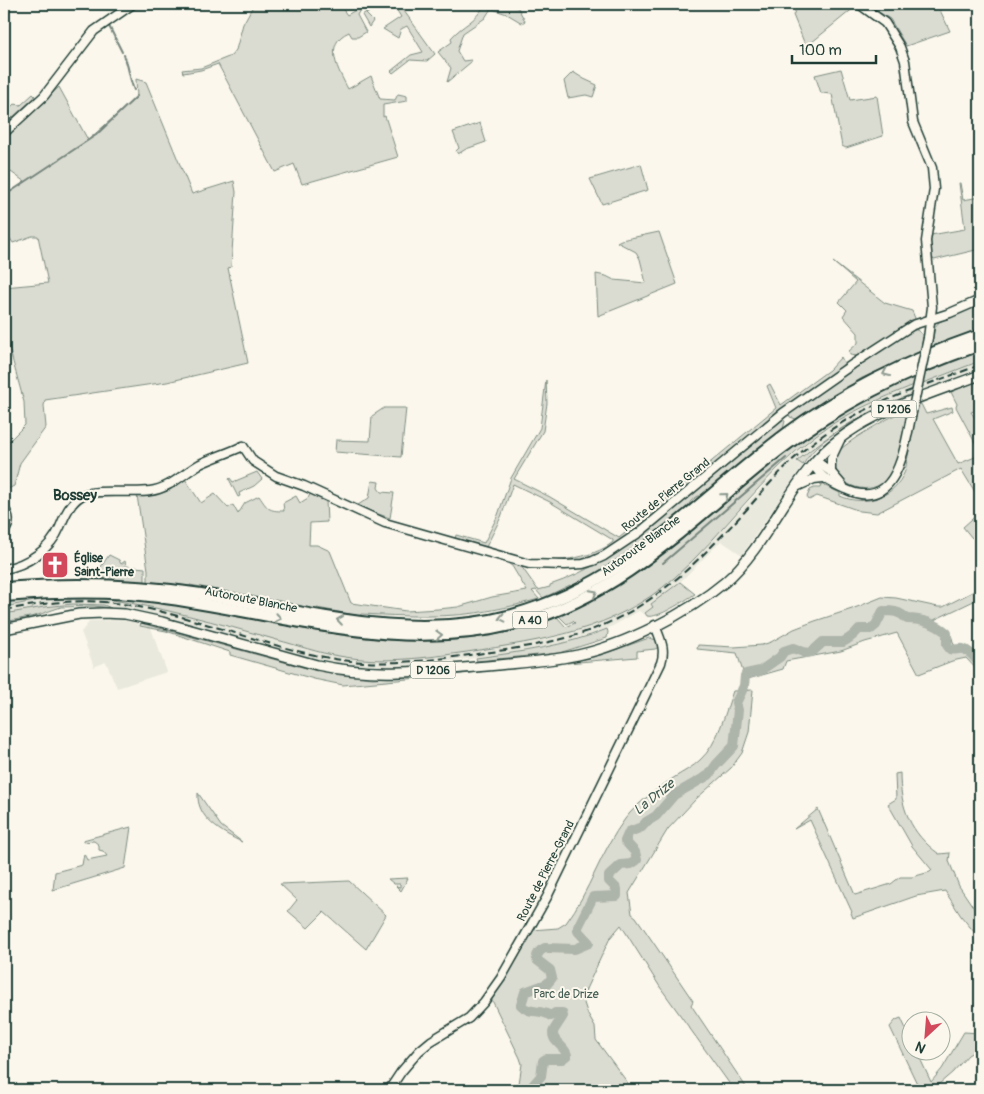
<svg xmlns="http://www.w3.org/2000/svg" width="984" height="1094" font-family="Pangolin,sans-serif">
<style>
.built{fill:#eae9de}
.green{fill:#dbdcd1;stroke:#7d8c82;fill-rule:evenodd}
.lines{fill:none;stroke-linecap:round;stroke-linejoin:round}
.stream{stroke:#74847b;stroke-width:2}
.river{stroke:#adb4aa;stroke-width:10}
.secondary-casing{stroke:#1f3d34;stroke-width:11}
.primary-casing{stroke:#1f3d34;stroke-width:12}
.highway-casing{stroke:#1f3d34;stroke-width:14}
.secondary{stroke:#fbf7ec;stroke-width:8}
.primary{stroke:#fbf7ec;stroke-width:9}
.highway{stroke:#fbf7ec;stroke-width:10}
.rail{stroke:#1f3d34;stroke-width:2;stroke-dasharray:8 4;stroke-linecap:butt}
.secondary-bridge-casing{stroke:#1f3d34;stroke-width:11;stroke-linecap:butt}
.secondary-bridge{stroke:#fbf7ec;stroke-width:8}
.oneway{stroke:#8d9a90}
.labels{text-anchor:middle;dominant-baseline:central;stroke-width:4;stroke-linejoin:round;paint-order:stroke}
.shield{fill:#fbf7ec;stroke:#61756b;stroke-width:1}
.shield-label{font-size:11px;font-weight:bold;fill:#1f3d34}
.street-label{font-size:12px;fill:#1f3d34;stroke:#fbf7ec}
.poi-label{font-size:12px;font-weight:bold;fill:#1f3d34;stroke:#fbf7ec;text-anchor:start}
.park-label{font-size:12px;fill:#455d53;stroke:#fbf7ec}
.water-label{font-size:14px;font-style:italic;fill:#425b52;stroke:#fbf7ec}
.quarter-label{font-size:15px;font-weight:bold;fill:#1f3d34;stroke:#fbf7ec}
</style>
<rect width="100%" height="100%" fill="#fbf7ec"/>
<filter id="ink" filterUnits="userSpaceOnUse"><feTurbulence type="fractalNoise" baseFrequency=".02" numOctaves="2"/><feDisplacementMap in="SourceGraphic" scale="10" xChannelSelector="R" yChannelSelector="G"/><feConvolveMatrix kernelMatrix="1 2 1 2 8 2 1 2 1" color-interpolation-filters="sRGB"/></filter>
<g filter="url(#ink)">
<g class="built">
<polygon points="980,361 980,368 898,399 861,416 835,431 808,452 798,460 803,465 742,555 721,541 680,582 651,604 653,607 645,613 643,614 639,611 611,627 567,642 519,652 445,662 397,667 368,667 319,660 164,617 104,605 53,606 4,614 4,607 45,599 98,598 155,606 325,653 372,660 410,659 553,638 604,621 633,608 653,594 690,564 791,457 817,435 842,418 897,392"/>
<polygon points="126,620 151,628 167,672 117,688 106,662 94,667 81,632 90,621"/>
</g>
<g class="green">
<path d="M250,4h89l8,11 19,-11h4l-10,6 -3,5 9,17 -8,5h-6l-3,-5c-27,12 -10,39 -1,57l23,-13 9,23 15,1 3,-6 9,2v5l-24,4v12l2,-1 13,41 -96,27 -8,-20 -19,8 -57,-108 -17,6 -18,3 -1,-3 19,-2 30,-12 5,-6 7,-26 10,-18h-2z"/>
<polygon points="378,4 381,4 366,14 373,21 369,27 362,15"/>
<polygon points="395,4 399,4 435,54 427,61 410,60 393,73 391,71 411,55 423,52 407,26 401,29 398,38 383,29 401,17 396,9"/>
<path d="M485,4h23l10,4 7,13 -3,2 -15,-9 -15,-5 -2,1 -5,8 -22,15 -6,18 6,10 8,-1v2l-24,20 4,-14 -13,-16 14,-10 -1,-4c12,-14 24,-15 34,-34z"/>
<polygon points="799,4 853,4 855,7 806,47 793,15"/>
<polygon points="866,4 937,4 950,31 906,46 890,19"/>
<polygon points="841,69 850,100 877,96 883,136 846,148 842,146 832,94 821,93 815,75"/>
<polygon points="573,72 584,79 597,85 593,97 586,95 568,98 564,81"/>
<polygon points="136,79 146,82 192,194 234,181 236,192 231,267 228,268 248,363 167,382 45,400 44,406 46,427 20,463 14,486 4,491 4,446 25,425 24,402 7,340 4,340 4,287 48,283 38,236 32,236 13,243 4,229 4,196 25,182 4,167 4,140 59,87 88,140 137,97"/>
<polygon points="33,94 35,96 34,98 4,125 4,114 14,104 21,105"/>
<polygon points="480,123 486,142 466,149 458,154 456,151 459,148 453,132"/>
<polygon points="641,164 648,190 602,204 590,179"/>
<polygon points="959,183 960,183 963,200 980,197 980,249 934,260 930,255 931,235 965,229"/>
<polygon points="659,232 677,284 598,316 596,274 606,276 614,280 646,283 640,259 636,252 617,242 621,240"/>
<polygon points="833,262 885,303 912,311 915,318 914,320 857,356 850,355 849,351 858,343 858,333 843,316 847,310 839,302 856,282"/>
<polygon points="980,303 980,328 931,348 935,327 939,322"/>
<polygon points="913,330 917,330 925,337 922,352 862,378 796,419 790,417 789,413 842,375"/>
<polygon points="980,353 980,361 923,383 925,373 971,355"/>
<path d="M841,357l3,6 -4,6 -45,31 -170,140 -30,17 -17,5 -48,-1 -75,-22 1,-4 28,8 14,-28 13,-37 29,-50 6,-48 1,23 -4,28 -29,48 36,18 69,41 157,-130 -9,-22 3,-2 11,21 48,-35zM513,484l37,18 63,38v2c-20,17 -64,22 -90,17 -12,-3 -25,-8 -37,-12l15,-30z"/>
<path d="M916,376l-2,9c-34,14 -68,28 -98,50 -54,40 -92,99 -142,143 -60,53 -130,62 -207,74 -43,6 -85,12 -128,4 -21,-3 -42,-11 -62,-16 -59,-17 -118,-34 -179,-42 20,1 41,1 61,3 15,2 30,7 44,9 123,22 232,54 354,7l9,10 9,-4 -2,-2 -6,3 -8,-8c89,-37 153,-105 227,-163 41,-31 84,-56 130,-77z"/>
<polygon points="980,380 980,409 971,412 980,426 980,452 956,407 957,404 951,392"/>
<path d="M912,394v2c-35,15 -91,35 -109,69l-6,-4c35,-30 72,-51 115,-67z"/>
<path d="M921,404l5,10 26,-7 1,4 -20,8 25,45 22,-9v45l-19,-31 -84,44 -17,-2 -43,-15 -8,4 -2,-3 3,-7 4,-2h6l1,-4 19,9v3c26,11 54,2 65,-25l13,-66z"/>
<polygon points="384,408 406,408 401,457 335,452 336,440 370,441 372,416"/>
<path d="M909,408c-5,22 -7,50 -21,69 -20,27 -65,1 -52,-22 7,-13 58,-40 73,-47z"/>
<path d="M781,419l4,2 -2,8 -82,68 -3,-1 -7,5 -5,8 -27,23 -49,35 -39,21 -1,-3 -27,13 -7,-8 -4,1 7,8c-15,4 -30,8 -46,11 -43,9 -89,6 -132,4l-1,2 -43,-8 1,2 -43,-10 1,2 -43,-10v1l-43,-8 1,1 -43,-4v-12l-11,-75c21,-1 30,-3 48,-16l16,24 14,-9 13,14 5,-3 5,9 7,-11 14,-7c9,13 9,15 25,15l-1,-8 13,-7 4,7 8,-5 3,-5 15,8 1,21 -17,1 -1,22h8l13,6 21,52 55,8 32,-2 20,-2 34,-10 35,-6 -15,-25 -9,-6 18,6 17,24 12,-3v-2c36,-12 69,-34 99,-56z"/>
<polygon points="257,472 262,479 254,486 239,493 240,496 238,497 229,479 230,478 233,482"/>
<polygon points="372,481 379,482 378,488 381,492 394,493 390,518 358,507 358,505 369,498"/>
<polygon points="980,512 980,534 972,538 963,527"/>
<polygon points="109,555 119,560 121,564 125,561 126,566 145,568 145,582 104,579 98,571"/>
<path d="M680,582l15,12c-10,6 -37,25 -48,22l-2,-3 8,-6 -2,-3z"/>
<polygon points="980,588 980,598 934,620 950,631 954,645 970,648 979,654 980,673 966,658 952,661 919,674 897,633 865,642 841,651 786,661 783,669 748,679 747,686 740,686 743,672 737,653 697,649 698,645 734,647 762,645 771,642 794,629 815,621 852,609 882,597 896,598 938,607 943,607"/>
<polygon points="31,599 45,599 4,607 4,601"/>
<polygon points="73,604 104,605 111,608 94,606 61,607 35,616 4,622 4,614 44,607"/>
<polygon points="141,623 317,671 318,670 340,675 373,678 519,667 462,674 343,685 314,679 230,655 230,652 166,631 140,626"/>
<path d="M607,629l1,3 -1,6 -48,15 -82,8 -1,-3c45,-6 89,-12 131,-29z"/>
<polygon points="649,638 657,640 659,647 655,649 637,651 637,657 567,663 601,655"/>
<path d="M753,690l-4,42 -7,21 -11,15 -35,31 -28,30 -39,64 3,21 4,3 57,84 -2,4 57,85h-14l-74,-103 -39,-62 -11,13 -24,51 -3,11 5,15 7,12 1,13 37,50h-115l4,-26 -2,-6 -29,-60 17,-22 -1,-2 25,-44 26,-2 8,-5c24,-32 35,-72 59,-104 12,-16 33,-31 50,-42 8,-5 18,-10 25,-17 18,-16 25,-47 33,-69z"/>
<path d="M900,773c0,34 10,60 39,81l11,-1 -1,8 10,25 21,31v22l-19,-23 -16,-25 -29,5 -63,22 -2,-5 1,-1 -42,-92 -16,9 24,-20 37,86 36,-11 9,-7h12l18,-5 2,-2 -20,-24 -24,-42 8,-5 -1,-25z"/>
<path d="M198,793l23,33 21,16c-20,-9 -46,-24 -44,-49z"/>
<polygon points="131,827 125,868 53,890 55,872 82,865 84,854 87,860 107,856 103,851 99,850 99,845 94,841 83,842 83,840"/>
<polygon points="408,878 401,891 396,886 400,887 400,884 394,884 388,879"/>
<polygon points="349,881 386,915 366,949 324,912 308,928 288,911 297,900 280,884"/>
<polygon points="901,1018 911,1040 912,1052 917,1052 931,1082 942,1069 964,1032 980,1033 980,1048 968,1055 953,1072 932,1090 920,1090 890,1027 896,1020"/>
</g>
<g class="lines">
<g class="stream">
<polyline points="109,26 122,52"/>
<path d="M124,55c5,12 5,23 10,35"/>
<polyline points="4,196 96,135 137,96"/>
<polyline points="663,563 786,458"/>
</g>
<path class="river" d="M534,1090l-1,-5 8,-9 2,-15 3,-2h16l5,-4c-2,-9 -18,-15 -13,-25 3,-5 6,-9 9,-14l-1,-3h-7l-4,3c-12,-8 -21,-1 -30,-11l4,-13 22,-8 5,-6 -2,-8 -13,-10c-1,-6 3,-10 8,-12l30,1 14,-6 -11,-12v-4l15,-30 24,-1v-7l-8,-8v-5l12,-11 10,-1 6,-4 -2,-8 -10,-11 4,-9 13,-5 4,-5 10,-6 18,-21 35,-20 7,-10 18,-19 4,-36 -2,-7 8,-17 1,-10 1,-2 14,-3 20,-14 4,-6 9,-3 13,5 6,-1 11,-10h20c6,-3 12,-8 16,-13h12l5,-4 7,-14c9,0 17,0 24,8 16,0 28,4 40,14v12l3,4c5,2 7,-1 13,0 7,2 13,10 17,15"/>
<g class="secondary-casing">
<g id="secondary">
<polyline points="859,4 885,23 900,47 905,61 913,122 932,168 934,189 926,241 932,307 928,338"/>
<polyline points="4,133 44,96 94,31 133,4"/>
<polyline points="816,461 831,472 843,486"/>
<path d="M813,464c8,14 18,19 32,25 51,24 59,-38 66,-72"/>
<polyline points="831,472 831,459 840,440"/>
<polyline points="796,487 814,479 823,478"/>
<path d="M4,508c6,8 6,16 0,24"/>
<path d="M4,569c23,-4 47,-20 56,-42 5,-12 10,-24 21,-31 13,-8 52,-2 69,-5 19,-2 34,-18 50,-27 14,-7 29,-11 43,-18l10,15 23,15 28,10 81,37 144,41 36,1 18,-1 10,-3 11,-5 36,-24 143,-119 70,-49 60,-39 37,-12 30,-13"/>
<path d="M389,1090l12,-18 18,-21 12,-10 38,-23 15,-16 17,-24 46,-81 114,-234c5,-15 -1,-24 -6,-38"/>
</g>
</g>
<g class="primary-casing">
<path id="primary" d="M4,629l75,-15 24,-1 22,1 37,8 155,43c51,11 95,7 146,3 38,-4 77,-5 115,-13 47,-10 110,-42 147,-73 36,-31 57,-81 87,-117 41,-50 111,-68 168,-90"/>
</g>
<g class="highway-casing">
<g id="highway">
<path d="M4,588c66,-5 131,-4 197,6 103,17 207,49 311,21 115,-31 183,-113 274,-181 59,-44 125,-75 194,-99"/>
<path d="M4,596c51,-4 103,-6 154,1 123,16 240,59 365,25 103,-29 173,-107 255,-171 61,-47 129,-81 202,-106"/>
</g>
</g>
<use href="#secondary" class="secondary"/>
<use href="#primary" class="primary"/>
<use href="#highway" class="highway"/>
<path class="rail" d="M4,610c39,-7 78,-12 118,-6 75,11 145,45 220,56 46,6 90,0 135,-6 29,-4 57,-8 85,-15 83,-21 131,-72 187,-132 19,-22 38,-44 61,-62 49,-40 111,-58 170,-80"/>
<g class="secondary-bridge-casing">
<polyline id="secondary-bridge" points="911,417 928,338"/>
</g>
<use href="#secondary-bridge" class="secondary-bridge"/>
</g>
<defs><path id="oneway-chevron" d="M-2-3.5L2.5 0L-2 3.5" fill="none" stroke-width="1.6" stroke-linecap="round" stroke-linejoin="round" transform="scale(1.25)"/></defs>
<g class="oneway">
<use href="#oneway-chevron" transform="translate(886 373) rotate(155)"/>
<use href="#oneway-chevron" transform="translate(725 496) rotate(-41)"/>
<use href="#oneway-chevron" transform="translate(594 593) rotate(-28)"/>
<use href="#oneway-chevron" transform="translate(278 618) rotate(11)"/>
<use href="#oneway-chevron" transform="translate(502 618) rotate(167)"/>
<use href="#oneway-chevron" transform="translate(340 620) rotate(-172)"/>
<use href="#oneway-chevron" transform="translate(439 635) rotate(-3)"/>
</g>
</g>
<defs>
<g id="church-square" transform="scale(1.4375)"><rect x="-9" y="-9" width="18" height="18" rx="4" fill="#d1495b" stroke="#fbf7ec"/><path d="M-1.2-6h2.4v3.5h3.3v2.4h-3.3V6h-2.4V-.1h-3.3v-2.4h3.3Z" fill="#fff"/></g>
</defs>
<g fill-rule="evenodd">
<use href="#church-square" x="55" y="565"/>
</g>
<g class="labels">
<g class="shield">
<rect x="871.5" y="400.5" width="45" height="17" rx="4"/>
<rect x="512.5" y="611.5" width="35" height="17" rx="4"/>
<rect x="410.5" y="661.5" width="45" height="17" rx="4"/>
</g>
<g class="shield-label">
<text x="894" y="409">D 1206</text>
<text x="530" y="620">A 40</text>
<text x="433" y="670">D 1206</text>
</g>
<g class="street-label">
<text transform="translate(666 495) rotate(-39)">Route de Pierre Grand</text>
<text transform="translate(641 546) rotate(-36)">Autoroute Blanche</text>
<text transform="translate(251 600) rotate(11)">Autoroute Blanche</text>
<text transform="translate(546 871) rotate(-63)">Route de Pierre-Grand</text>
</g>
<g class="poi-label">
<text x="74" y="558">Église<tspan x="74" dy="14">Saint-Pierre</tspan></text>
</g>
<g class="park-label">
<text x="566" y="994">Parc de Drize</text>
</g>
<g class="water-label">
<text transform="translate(654 797) rotate(-39)">La Drize</text>
</g>
<g class="quarter-label">
<text x="75" y="495">Bossey</text>
</g>
</g>
<rect width="984" height="1094" fill="none" stroke="#fbf7ec" stroke-width="20"/>
<rect x="10" y="10" width="964" height="1074" fill="none" stroke="#1f3d34" stroke-width="2" filter="url(#ink)"/>
<g transform="translate(926 1036) rotate(206)"><circle r="24" fill="#fbf7ec" stroke="#a3ada2"/>
<path d="M0-4L9 19L0 12L-9 19Z" fill="#d1495b"/>
<text y="-8" font-size="14" font-weight="bold" text-anchor="middle" fill="#1f3d34">N</text>
</g>
<path d="M792 55v8h84v-8" fill="none" stroke="#1f3d34" stroke-width="2.5"/>
<text x="799" y="55" font-size="15" fill="#1f3d34" stroke="#fbf7ec" stroke-width="4" paint-order="stroke">100 m</text>
</svg>
